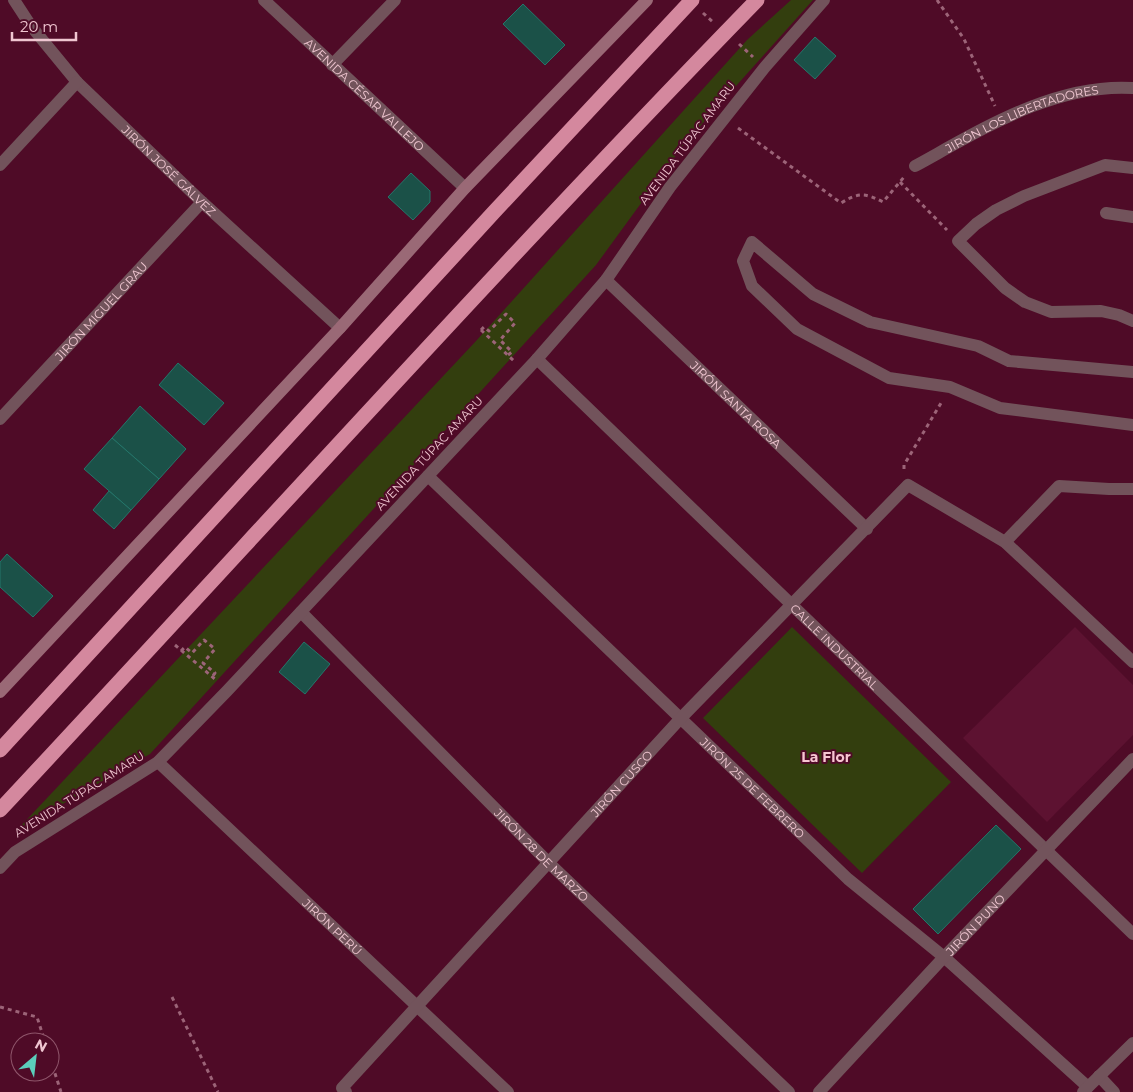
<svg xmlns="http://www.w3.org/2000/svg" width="1133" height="1092" font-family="Montserrat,sans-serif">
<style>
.built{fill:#5d1231}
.green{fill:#333e0e}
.building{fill:#1b5148;stroke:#24766a}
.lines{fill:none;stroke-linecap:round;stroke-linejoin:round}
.path{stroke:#9c6478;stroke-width:3;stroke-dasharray:4 4;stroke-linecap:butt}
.street{stroke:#72535b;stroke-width:12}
.secondary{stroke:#9a6976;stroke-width:12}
.highway{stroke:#d4889e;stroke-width:15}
.labels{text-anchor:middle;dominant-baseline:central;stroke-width:4;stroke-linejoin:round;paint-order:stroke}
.street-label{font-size:12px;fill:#f0c6d1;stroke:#4f0b27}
.neighbourhood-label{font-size:14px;font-weight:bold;fill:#f7c5d2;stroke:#4f0b27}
</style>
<rect width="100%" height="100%" fill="#4f0b27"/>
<polygon class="built" points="1075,627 1133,685 1133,735 1047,822 963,738"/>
<g class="green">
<polygon points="791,0 813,0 685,143 596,265 150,754 17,830 476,341 747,40"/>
<polygon points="792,627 951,782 862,873 703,718"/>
</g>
<g class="building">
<polygon points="523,4 565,45 545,65 503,24"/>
<polygon points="815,37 836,56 815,79 794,60"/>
<polygon points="411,173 430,191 430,202 413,220 388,197"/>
<polygon points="178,363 224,403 204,425 159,385"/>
<polygon points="140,406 186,449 159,479 112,438"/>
<polygon points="112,438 159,479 131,510 84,469"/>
<polygon points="109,491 131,510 114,529 93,510"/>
<polygon points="7,554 53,596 33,617 0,587 0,562"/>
<polygon points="304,642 330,664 305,694 279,672"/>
<polygon points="996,825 1021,849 938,934 913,909"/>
</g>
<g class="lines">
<g class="path">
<polyline points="937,0 964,39 995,106"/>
<polyline points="703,13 713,22"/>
<polyline points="739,44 753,57"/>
<path d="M738,128l103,75c18,-11 24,-10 42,-1l21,-25"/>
<polyline points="900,182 947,230"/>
<polyline points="481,330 484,327 489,331 506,314 515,323 500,340 512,352 508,355"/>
<polyline points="481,330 514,361"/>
<polyline points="904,469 904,465 941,403"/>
<polyline points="175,645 216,680"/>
<polyline points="181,651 185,647 192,653 204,640 215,649 203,663 215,673 212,677"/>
<polyline points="172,997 218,1092"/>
<polyline points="0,1007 37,1017 45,1042"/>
<polyline points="50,1058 61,1092"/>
</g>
<g class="street">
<path id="s1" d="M14,0l17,26 46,56 125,120 138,126"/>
<path id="s2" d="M264,0l201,188"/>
<polyline points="332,65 395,0"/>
<polyline points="0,165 77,82"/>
<path id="s3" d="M915,166c66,-36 139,-83 218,-78"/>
<polyline points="1133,168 1105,165 1024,196 996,210 976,224 958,241 1005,288 1025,302 1051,312 1101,311 1119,315 1133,321"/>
<polyline points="1106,213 1133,217"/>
<path id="s4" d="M606,280l261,249"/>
<path id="s5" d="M537,359l596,575"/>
<polyline points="1133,372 1009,361 978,346 870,322 813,294 752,242 743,261 752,286 797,329 889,378 950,387 1000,408 1133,425"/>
<path id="s6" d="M0,419l202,-217"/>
<path id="s7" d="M428,476l420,403 96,78 144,130"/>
<polyline points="1005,542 1059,486 1109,489 1133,489"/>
<path id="s8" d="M301,612l248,251 240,229"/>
<path id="s9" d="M158,762l350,330"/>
<polyline points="0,868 15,852 158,762 227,691 537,359 606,280 670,187 765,67 824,0"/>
<polyline points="1099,1076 1114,1092"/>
<path id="s10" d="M346,1092l-4,-4 338,-369 228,-234 97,57 128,120"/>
<path id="s11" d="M819,1092l125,-135 189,-198"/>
<polyline points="1083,1092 1133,1043"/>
</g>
<polyline class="secondary" points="0,692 340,328 465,188 647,0"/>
<g class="highway">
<polyline points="0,750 494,212 692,0"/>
<path d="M0,810c252,-270 499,-545 757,-810"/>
</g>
</g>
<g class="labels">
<g class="street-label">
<text stroke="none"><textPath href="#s2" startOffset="138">AVENIDA CÉSAR VALLEJO</textPath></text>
<text stroke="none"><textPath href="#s3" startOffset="118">JIRÓN LOS LIBERTADORES</textPath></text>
<text transform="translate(687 143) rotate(-53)">AVENIDA TÚPAC AMARU</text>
<text stroke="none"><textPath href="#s1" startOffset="231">JIRÓN JOSÉ GÁLVEZ</textPath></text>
<text stroke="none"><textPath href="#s6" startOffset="148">JIRÓN MIGUEL GRAU</textPath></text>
<text stroke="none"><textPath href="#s4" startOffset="180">JIRÓN SANTA ROSA</textPath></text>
<text transform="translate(429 453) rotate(-47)">AVENIDA TÚPAC AMARU</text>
<text stroke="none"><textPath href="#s5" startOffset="414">CALLE INDUSTRIAL</textPath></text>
<text stroke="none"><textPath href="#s10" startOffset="419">JIRÓN CUSCO</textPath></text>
<text stroke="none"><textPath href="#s7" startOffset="450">JIRÓN 25 DE FEBRERO</textPath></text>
<text transform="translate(79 794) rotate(-32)">AVENIDA TÚPAC AMARU</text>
<text stroke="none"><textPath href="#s8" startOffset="342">JIRÓN 28 DE MARZO</textPath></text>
<text stroke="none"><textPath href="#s11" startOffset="229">JIRÓN PUNO</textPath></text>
<text stroke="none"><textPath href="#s9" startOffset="240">JIRÓN PERÚ</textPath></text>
</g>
<g class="neighbourhood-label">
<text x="826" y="757">La Flor</text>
</g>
</g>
<g transform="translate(35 1057) rotate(28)"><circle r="24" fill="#4f0b27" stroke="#8f566b"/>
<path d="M0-4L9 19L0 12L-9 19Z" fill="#5bcebb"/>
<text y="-8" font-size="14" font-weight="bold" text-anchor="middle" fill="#f0c6d1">N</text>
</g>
<path d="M12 32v8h64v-8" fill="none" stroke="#f0c6d1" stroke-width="2.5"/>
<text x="20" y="32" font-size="15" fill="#f0c6d1" stroke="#4f0b27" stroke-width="4" paint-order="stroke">20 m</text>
</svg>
